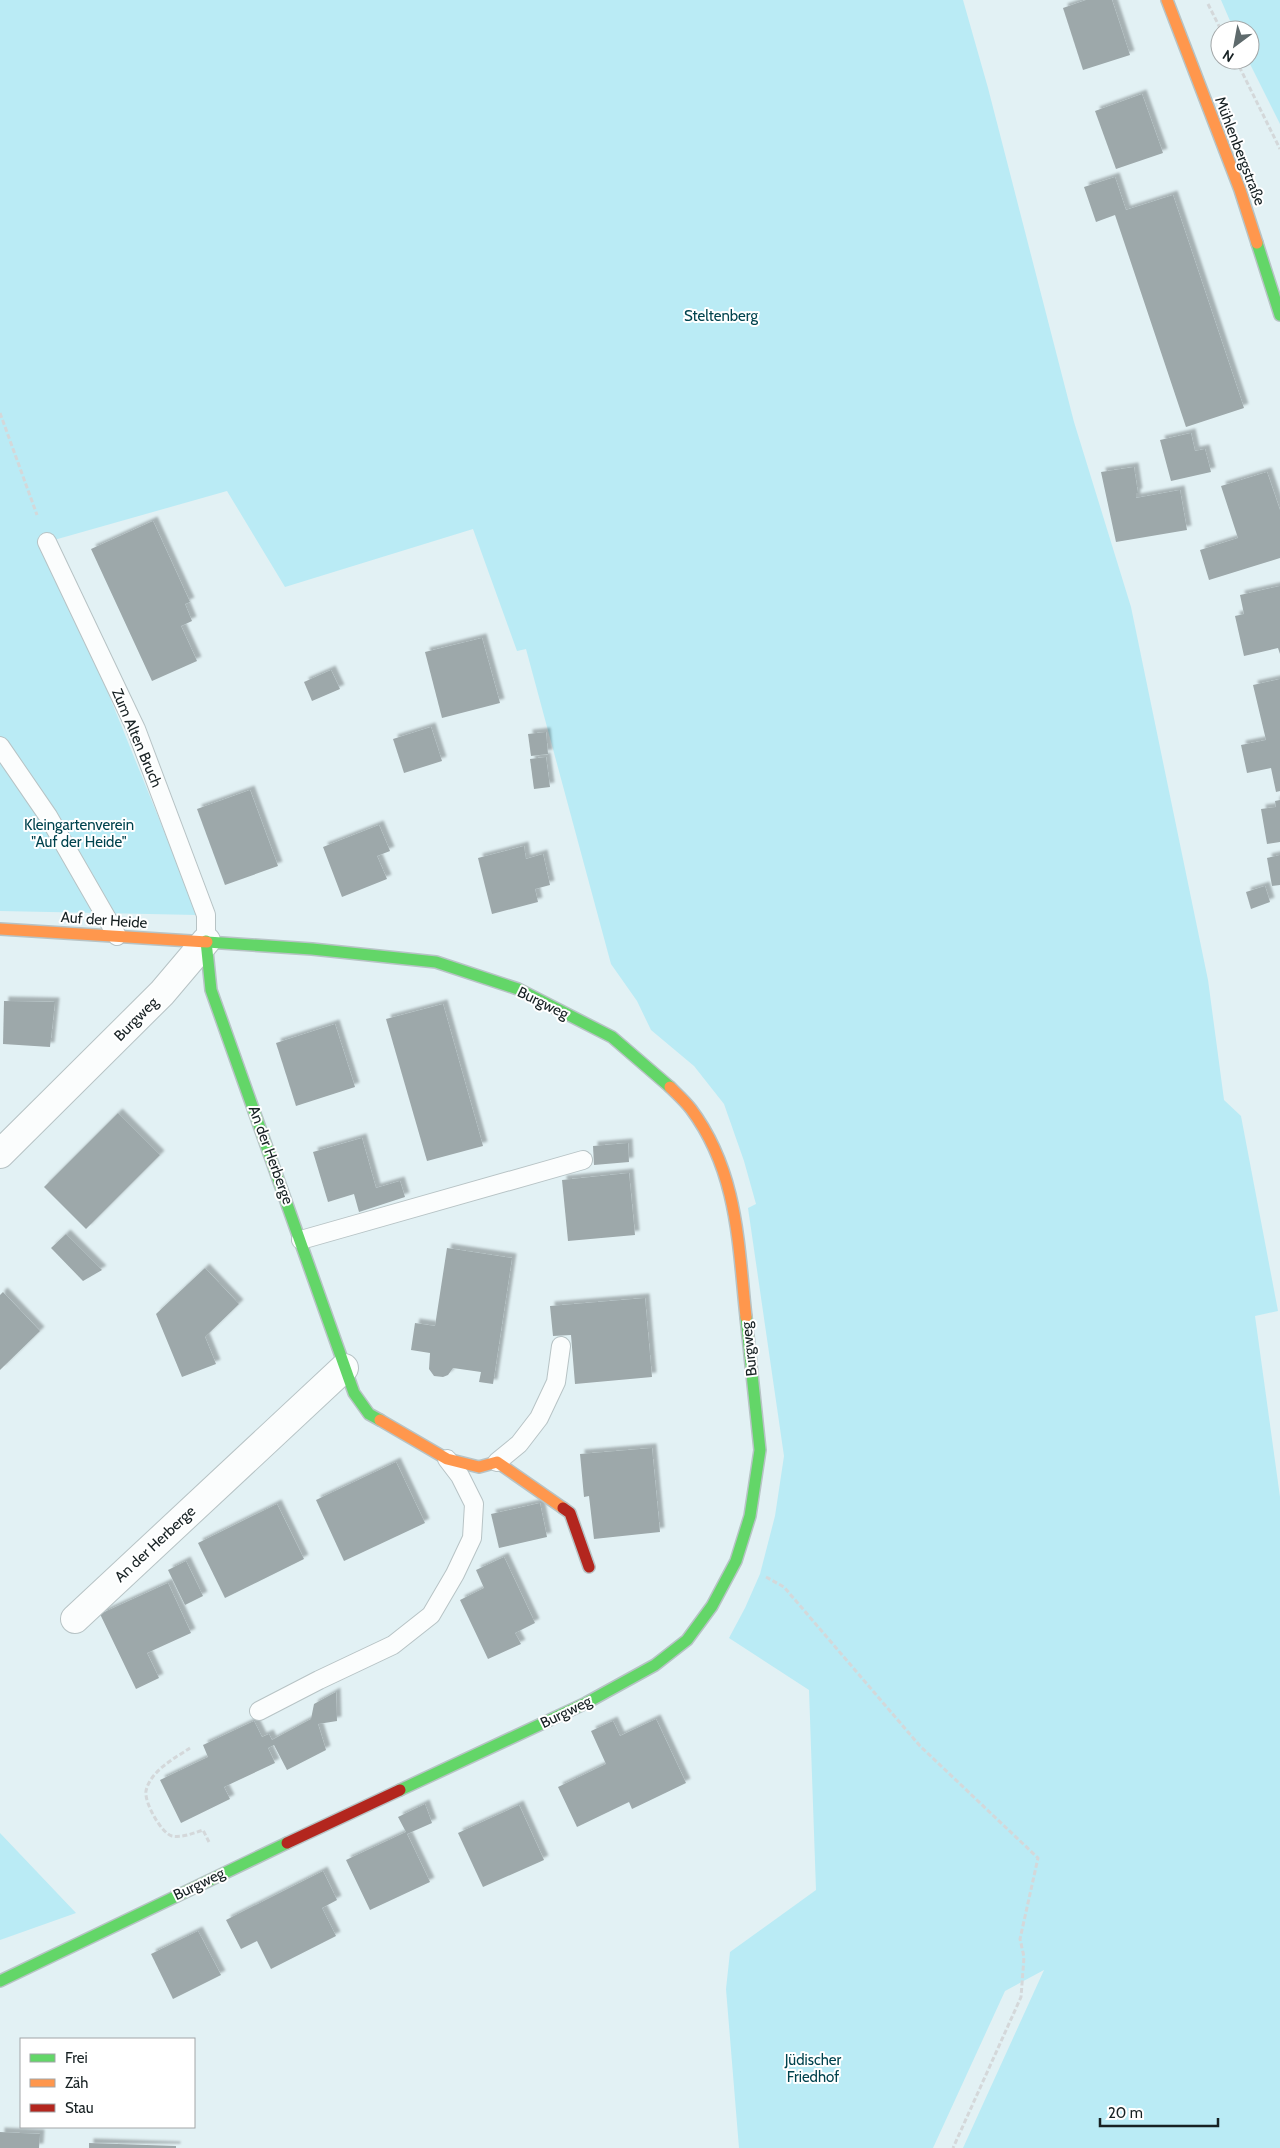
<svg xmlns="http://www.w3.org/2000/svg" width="1280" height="2148" font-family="Cabin,sans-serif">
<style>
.green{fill:#baebf5}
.building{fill:#9da8aa;filter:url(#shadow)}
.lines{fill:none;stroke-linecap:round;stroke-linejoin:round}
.lane-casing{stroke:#b7c3c5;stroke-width:20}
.street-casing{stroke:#b7c3c5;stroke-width:30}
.fast-casing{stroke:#b7c3c5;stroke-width:14}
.slow-casing{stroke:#b7c3c5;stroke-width:14}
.jam-casing{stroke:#b7c3c5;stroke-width:14}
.path{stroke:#d4d8da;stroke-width:3;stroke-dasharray:5 2.5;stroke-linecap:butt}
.lane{stroke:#fbfdfd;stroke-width:18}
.street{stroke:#fbfdfd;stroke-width:28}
.fast{stroke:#63d668;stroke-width:11}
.slow{stroke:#ff974d;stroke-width:11}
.jam{stroke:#b3261e;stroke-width:11}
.labels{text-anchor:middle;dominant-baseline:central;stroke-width:4;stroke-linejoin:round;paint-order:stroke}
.street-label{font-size:15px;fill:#172123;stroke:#fff}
.park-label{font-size:15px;fill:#00434e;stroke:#fff}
</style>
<defs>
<filter id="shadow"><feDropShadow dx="4.5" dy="-4.5" stdDeviation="1" flood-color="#0004"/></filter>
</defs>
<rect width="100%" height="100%" fill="#e2f1f4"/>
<g class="green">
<polygon points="0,0 963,0 988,88 1074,422 1131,607 1208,980 1224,1100 1241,1116 1278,1311 1255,1316 1280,1497 1280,2148 963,2148 1044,1970 1005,1991 933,2148 739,2148 726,1989 730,1952 816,1890 809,1690 729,1638 745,1608 760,1574 775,1516 784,1456 748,1208 756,1204 744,1161 724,1104 694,1066 651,1030 637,1001 611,964 526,649 517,651 473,529 285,587 227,491 47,542 198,915 0,911"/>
<polygon points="1221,0 1280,0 1280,124 1248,60 1250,60 1250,30 1234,30"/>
<polygon points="0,1833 76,1913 0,1940"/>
</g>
<g class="building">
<polygon points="1086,0 1112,0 1130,55 1083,70 1063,8"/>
<polygon points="1142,94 1163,153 1116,169 1095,111"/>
<polygon points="1115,177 1126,210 1173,195 1244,408 1186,427 1115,215 1096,222 1084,187"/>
<polygon points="1191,433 1195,451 1205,449 1211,472 1171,481 1160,440"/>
<polygon points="1134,467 1138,493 1136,493 1136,498 1180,490 1187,530 1116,542 1101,472"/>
<polygon points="1267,472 1280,510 1280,558 1209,580 1200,550 1238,538 1221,486"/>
<polygon points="153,521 190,602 185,604 192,621 181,626 197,661 152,681 91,549"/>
<polygon points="1280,586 1280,654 1278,648 1244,656 1235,616 1244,614 1240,595"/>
<polygon points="482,638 500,703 442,718 425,652"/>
<polygon points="331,670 340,689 312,701 304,682"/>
<polygon points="1280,679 1280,791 1276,792 1271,768 1247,773 1241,745 1266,740 1253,685"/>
<polygon points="431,727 442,761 404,773 393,739"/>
<polygon points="546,732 548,754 531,756 528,734"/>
<polygon points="546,757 550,787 534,789 530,759"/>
<polygon points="250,790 278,866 225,885 197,809"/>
<polygon points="1280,800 1280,842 1267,844 1261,809 1276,807 1275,801"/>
<polygon points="379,825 390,851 377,856 387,879 342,897 323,847"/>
<polygon points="524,846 526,859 543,854 550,885 535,889 538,902 492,914 478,858"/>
<polygon points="1280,855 1280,885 1272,886 1267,858"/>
<polygon points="1265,886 1270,902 1251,909 1246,892"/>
<polygon points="4,1001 55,1002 50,1047 3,1044"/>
<polygon points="443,1004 483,1146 427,1161 386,1019"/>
<polygon points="335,1024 355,1087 296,1106 276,1043"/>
<polygon points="118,1113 160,1155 86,1229 44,1187"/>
<polygon points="362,1138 376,1188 400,1181 405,1197 359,1212 354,1194 328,1202 313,1152"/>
<polygon points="628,1143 629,1162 594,1165 593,1146"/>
<polygon points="629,1173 635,1235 568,1241 562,1180"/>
<polygon points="66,1234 102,1270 83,1281 51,1248"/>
<polygon points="447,1248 512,1258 493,1384 479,1382 481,1372 453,1368 448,1375 443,1377 434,1376 429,1369 430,1353 411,1350 415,1323 435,1326"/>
<polygon points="205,1268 239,1304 205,1337 216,1364 182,1377 156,1314"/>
<polygon points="3,1292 40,1331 0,1370 0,1295"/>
<polygon points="645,1298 652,1377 575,1384 571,1335 553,1336 550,1306"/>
<polygon points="652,1448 660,1532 594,1539 589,1496 584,1497 580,1454"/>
<polygon points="396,1462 425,1523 344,1561 316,1500"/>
<polygon points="540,1503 547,1537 499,1548 491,1514"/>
<polygon points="277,1504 304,1559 225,1598 198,1543"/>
<polygon points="504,1557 535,1623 515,1633 521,1644 488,1659 460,1600 484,1588 476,1570"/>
<polygon points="186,1561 203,1596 185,1605 168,1570"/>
<polygon points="168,1583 191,1633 147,1653 159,1678 136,1689 100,1614"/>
<polygon points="336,1692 337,1721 318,1724 326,1750 287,1770 274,1745 268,1748 275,1763 224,1787 230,1799 181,1823 160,1780 208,1757 203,1745 254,1721 262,1737 269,1734 272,1740 311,1719 314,1704"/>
<polygon points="656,1719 686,1783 632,1809 629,1802 577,1827 558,1787 606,1764 591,1731 613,1721 620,1736"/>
<polygon points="425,1804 432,1823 407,1834 430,1882 370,1910 346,1860 406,1832 398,1817"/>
<polygon points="519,1805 544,1860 483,1887 458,1833"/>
<polygon points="323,1871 337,1900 322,1908 336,1936 271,1969 257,1941 241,1949 226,1920"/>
<polygon points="198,1931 221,1975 173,1999 151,1954"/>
<polygon points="0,2132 40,2134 39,2148 0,2148"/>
<polygon points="89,2143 176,2146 176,2148 89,2148"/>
</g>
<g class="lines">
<g class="lane-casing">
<g id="lane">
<polyline points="47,542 136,729 206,915 206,941"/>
<polyline points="0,746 48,816 117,936"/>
<polyline points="301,1240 583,1160"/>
<polyline points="497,1462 519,1444 539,1418 556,1382 561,1346"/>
<polyline points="259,1711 319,1680 393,1645 431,1615 455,1574 472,1538 474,1504 460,1476 447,1459"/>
</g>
</g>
<g class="street-casing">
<g id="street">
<polyline points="0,1154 162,993 206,941"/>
<polyline points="75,1619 344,1368"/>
</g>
</g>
<g class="fast-casing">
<g id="fast">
<polyline points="1257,243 1280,315"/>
<polyline points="206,941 211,990 354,1393 369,1414 380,1420"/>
<polyline points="207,942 312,949 436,962 518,989 612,1037 670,1087"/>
<polyline points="400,1790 586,1703 655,1665 687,1640 712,1606 736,1561 750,1516 760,1450 746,1317"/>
<polyline points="0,1981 287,1843"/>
</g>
</g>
<g class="slow-casing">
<g id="slow">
<polyline points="1167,0 1240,190 1257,243"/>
<polyline points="0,929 207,942"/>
<path d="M670,1087c7,7 15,14 21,22 47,63 47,134 55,208"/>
<polyline points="380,1420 447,1459 479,1467 497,1462 563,1508"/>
</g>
</g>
<g class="jam-casing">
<g id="jam">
<polyline points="563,1508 570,1513 589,1567"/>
<polyline points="287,1843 400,1790"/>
</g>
</g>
<g class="path">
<polyline points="1208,4 1221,30"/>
<polyline points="1236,60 1280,149"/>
<polyline points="0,413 37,515"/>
<polyline points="766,1577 784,1587 920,1746 1038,1858 1020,1939 1024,1957 1021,1997 953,2148"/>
<path d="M190,1748c-15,10 -40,23 -44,43 -2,11 15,42 26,45 10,2 22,-3 31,-6l6,12"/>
</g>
<use href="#lane" class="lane"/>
<use href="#street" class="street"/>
<use href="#fast" class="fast"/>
<use href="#slow" class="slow"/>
<use href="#jam" class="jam"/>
</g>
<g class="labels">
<g class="street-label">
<text transform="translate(1240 151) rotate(69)">Mühlenbergstraße</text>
<text transform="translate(137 738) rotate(67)">Zum Alten Bruch</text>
<text transform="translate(104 920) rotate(4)">Auf der Heide</text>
<text transform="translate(543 1003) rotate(26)">Burgweg</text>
<text transform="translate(136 1019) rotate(-45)">Burgweg</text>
<text transform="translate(271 1155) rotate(70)">An der Herberge</text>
<text transform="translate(749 1349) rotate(-96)">Burgweg</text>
<text transform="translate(155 1544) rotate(-43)">An der Herberge</text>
<text transform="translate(566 1712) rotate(-26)">Burgweg</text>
<text transform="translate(199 1884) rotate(-26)">Burgweg</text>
</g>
<g class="park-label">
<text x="721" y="316">Steltenberg</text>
<text x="79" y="825">Kleingartenverein<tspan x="79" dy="17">"Auf der Heide"</tspan></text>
<text x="813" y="2060">Jüdischer<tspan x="813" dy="17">Friedhof</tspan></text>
</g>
</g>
<rect x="20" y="2038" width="175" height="90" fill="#ffffff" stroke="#a2a6a7"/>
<rect x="30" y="2054" width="25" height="8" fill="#63d668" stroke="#a2a6a7"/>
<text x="65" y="2063" font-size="15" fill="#172123">Frei</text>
<rect x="30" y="2079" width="25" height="8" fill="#ff974d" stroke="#a2a6a7"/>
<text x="65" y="2088" font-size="15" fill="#172123">Zäh</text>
<rect x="30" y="2104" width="25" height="8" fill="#b3261e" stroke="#a2a6a7"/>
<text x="65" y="2113" font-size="15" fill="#172123">Stau</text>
<g transform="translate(1235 45) rotate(212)"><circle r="24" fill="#ffffff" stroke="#a2a6a7"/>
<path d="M0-4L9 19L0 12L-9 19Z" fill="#5e6a6c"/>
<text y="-8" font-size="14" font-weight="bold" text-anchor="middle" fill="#172123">N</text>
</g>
<path d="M1100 2118v8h118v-8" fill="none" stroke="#172123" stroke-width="2.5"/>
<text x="1108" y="2118" font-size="15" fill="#172123" stroke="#ffffff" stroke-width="4" paint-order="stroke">20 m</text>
</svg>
